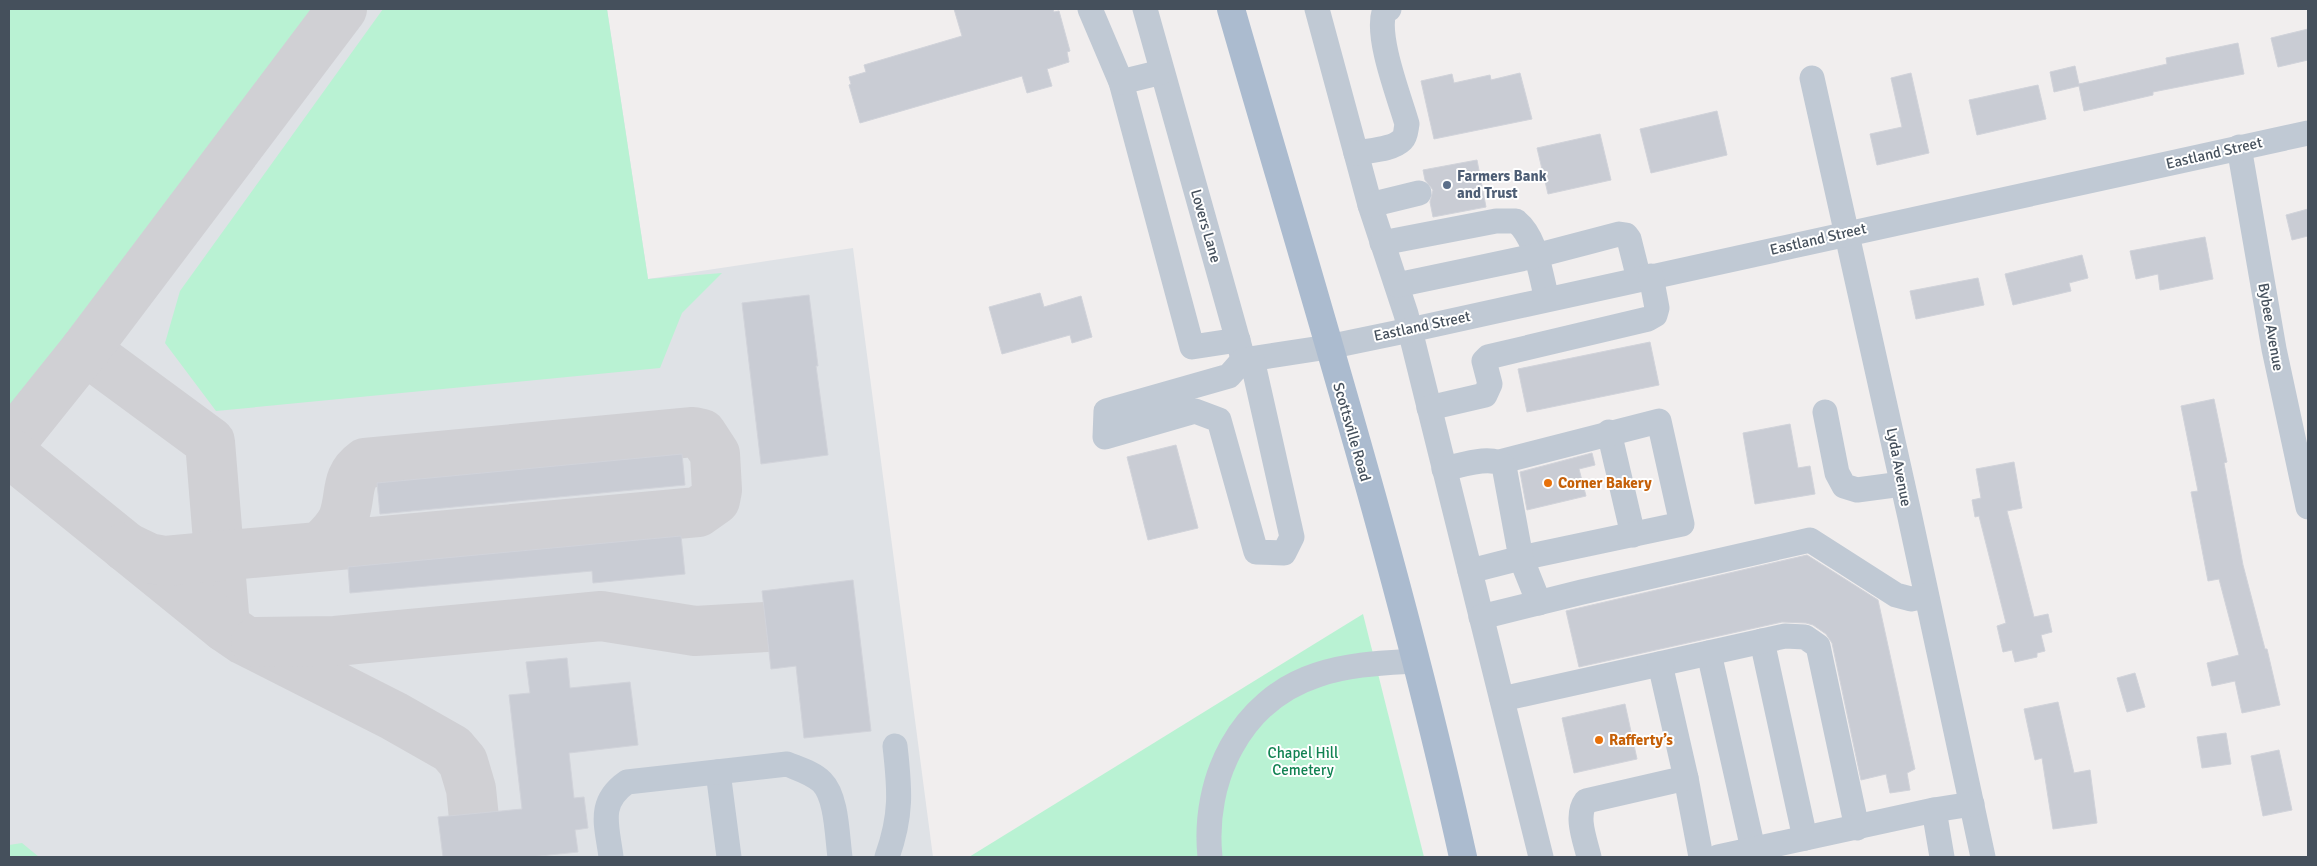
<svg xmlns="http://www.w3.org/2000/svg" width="2317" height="866" font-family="Signika,sans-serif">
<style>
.airport{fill:#dfe2e6}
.green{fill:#b9f2d3}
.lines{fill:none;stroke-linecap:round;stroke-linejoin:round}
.taxiway{stroke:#d0d0d4;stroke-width:50}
.building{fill:#c9ccd4;stroke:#d1d3da}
.minor{stroke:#c0c9d4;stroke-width:25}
.major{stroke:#abbbcf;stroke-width:28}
.service-dot{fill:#5c6f8a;stroke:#fff;stroke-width:2}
.food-dot{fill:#e8710a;stroke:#fff;stroke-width:2}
.labels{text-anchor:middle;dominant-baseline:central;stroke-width:4;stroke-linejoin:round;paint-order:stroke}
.street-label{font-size:15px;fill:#45505c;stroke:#fff}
.service-label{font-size:15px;font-weight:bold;fill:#4e5e75;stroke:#fff;text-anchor:start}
.food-label{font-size:15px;font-weight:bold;fill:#c56008;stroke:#fff;text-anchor:start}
.park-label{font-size:15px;fill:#118252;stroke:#fff}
</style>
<rect width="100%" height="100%" fill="#f1eeee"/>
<polygon class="airport" points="9,9 607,9 648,279 853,248 933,857 9,857"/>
<g class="green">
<polygon points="9,9 311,9 247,109 100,297 9,409"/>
<polygon points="383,9 607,9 648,279 722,273 682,313 660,368 216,411 165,343 180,291"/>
<polygon points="1363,614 1424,857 969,857"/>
<polygon points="22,843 39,857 9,857 9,845"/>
</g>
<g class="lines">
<g class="taxiway">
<polyline points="85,350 210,442 225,627 244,640 394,716 452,749 463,762 471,789 478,857"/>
<polyline points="9,445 85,350 342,9"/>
<polyline points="9,452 225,627"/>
<path d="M126,547l23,11 16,3 533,-49 17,-12 2,-10 -2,-36 -13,-20 -9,-2 -328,31c-21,15 -13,33 -22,56 -5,11 -14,19 -22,27"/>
<polyline points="256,642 335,641 601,616 695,631 766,627"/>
</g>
</g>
<g class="building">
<polygon points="954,9 1053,9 1054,12 1059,11 1070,51 1067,52 1069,62 1047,69 1052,86 1027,93 1022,76 860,123 849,85 851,84 849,77 866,72 864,65 962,36"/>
<polygon points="2308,29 2308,60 2278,67 2271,38"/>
<polygon points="2238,43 2244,74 2153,92 2153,95 2084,111 2079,86 2054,92 2050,72 2075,66 2079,84 2167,64 2166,58"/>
<polygon points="1520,73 1532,119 1434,139 1421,81 1452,74 1454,83 1490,75 1491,80"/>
<polygon points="1911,73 1929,153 1877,165 1870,134 1902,127 1891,78"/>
<polygon points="2038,85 2046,119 1977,135 1969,100"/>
<polygon points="1717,111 1727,155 1651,173 1640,129"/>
<polygon points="1600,134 1611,180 1548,194 1537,148"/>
<polygon points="1477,160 1486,207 1433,217 1430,202 1433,190 1425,180 1423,170"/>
<polygon points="2308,209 2308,236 2292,240 2286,215"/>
<polygon points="2205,237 2213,279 2160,290 2158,274 2136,279 2130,251"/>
<polygon points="2082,255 2088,278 2069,283 2071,291 2013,305 2005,274"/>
<polygon points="1978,278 1984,305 1916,319 1910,291"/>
<polygon points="1040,293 1044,307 1081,296 1092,337 1072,343 1070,335 1002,354 989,307"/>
<polygon points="809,295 818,366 816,366 828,455 761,464 742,303"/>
<polygon points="1650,342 1659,385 1527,412 1518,369"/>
<polygon points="2214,399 2227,462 2224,463 2243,565 2265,649 2267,649 2280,705 2242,713 2235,681 2212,686 2207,663 2239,655 2219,579 2208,581 2191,492 2198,491 2181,406"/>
<polygon points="1790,424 1798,468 1810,466 1815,494 1755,504 1743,433"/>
<polygon points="1176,445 1198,528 1148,540 1127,457"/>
<polygon points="1592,453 1595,465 1579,469 1586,496 1527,510 1520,472"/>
<polygon points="682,454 685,485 380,514 377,483"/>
<polygon points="2014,462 2022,508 2007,511 2034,617 2048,614 2052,632 2041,635 2045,651 2037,653 2037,657 2015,662 2012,650 2003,652 1997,626 2006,623 1979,516 1975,517 1972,500 1981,498 1976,469"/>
<polygon points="681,536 685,574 593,583 592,571 350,593 348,567"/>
<polygon points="1807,555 1878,600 1915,769 1907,773 1910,790 1890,793 1886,774 1861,780 1832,643 1826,634 1813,625 1806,623 1782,622 1579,667 1566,611"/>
<polygon points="853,580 871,731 804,738 796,666 771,669 762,591"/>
<polygon points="567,658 570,688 630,682 638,745 569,753 574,798 584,797 588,828 575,830 578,852 530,857 443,857 438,817 522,809 509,695 530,693 526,662"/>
<polygon points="2135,673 2145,707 2127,712 2117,678"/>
<polygon points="2058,702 2074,773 2090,770 2097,823 2053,829 2042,758 2035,760 2024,709"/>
<polygon points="1625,704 1637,759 1574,773 1562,718"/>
<polygon points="2226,733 2231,764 2202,768 2197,737"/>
<polygon points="2279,750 2292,810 2263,816 2251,756"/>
</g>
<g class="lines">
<g class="minor">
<polyline points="1090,9 1121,82 1192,347 1238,340"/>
<polyline points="1145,9 1242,355"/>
<polyline points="1317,9 1370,205 1406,314 1541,857"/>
<path d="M1812,78c59,259 116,519 171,779"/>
<polyline points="1121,82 1162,72"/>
<polyline points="2239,147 2274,349 2308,507"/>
<path d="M1356,153c14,-3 36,-3 46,-13 4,-4 4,-11 5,-16 -8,-28 -31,-86 -23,-112l5,-3"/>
<polyline points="1370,205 1419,193"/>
<path d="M1382,243l114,-22h20c21,17 24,53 31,78"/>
<polyline points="1397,285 1535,256 1619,234 1626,235 1629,239 1639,279"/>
<polyline points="1243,360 1328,347 1410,330 2308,133"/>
<polyline points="1243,360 1229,376 1106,411 1105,437 1195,411 1219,420 1256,552 1284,553 1292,537 1252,359"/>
<polyline points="1429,408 1485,395 1490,384 1484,361 1488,357 1648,319 1655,315 1657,308 1651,276"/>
<polyline points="1825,412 1837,473 1844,486 1857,490 1902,484"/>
<polyline points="1609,432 1633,535"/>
<polyline points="1499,462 1659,421 1682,524 1521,558 1539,603"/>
<path d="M1444,469c16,-3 47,-15 60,-3l17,92 -51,13"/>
<polyline points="1481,617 1582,592 1810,540 1896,595 1911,599 1926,596"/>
<polyline points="1762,641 1805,838"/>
<polyline points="1709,653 1753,849"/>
<polyline points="1502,699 1785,636 1805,637 1818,646 1857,828"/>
<polyline points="718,772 729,857"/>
<polyline points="1686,778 1701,857"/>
<polyline points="1934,810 1942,857"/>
<path d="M611,857c-4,-32 -14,-54 16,-75l160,-18c12,5 26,9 35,18 15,15 15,54 18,75"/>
<path d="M887,857c15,-42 13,-67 8,-111"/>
<path d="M1210,857c-8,-77 30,-157 107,-182 32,-11 66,-12 99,-14"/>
<path d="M1589,857c-4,-17 -14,-41 -3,-56l100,-23 -26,-114"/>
<polyline points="1718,857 1934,810 1972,804"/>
</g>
<path class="major" d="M1231,9c81,281 169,562 232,848"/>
</g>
<circle class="service-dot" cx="1447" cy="185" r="5"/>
<g class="food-dot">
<circle cx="1548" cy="483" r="5"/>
<circle cx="1599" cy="740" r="5"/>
</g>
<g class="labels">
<g class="street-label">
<text transform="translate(2214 153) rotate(-13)">Eastland Street</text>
<text transform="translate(1206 226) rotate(74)">Lovers Lane</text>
<text transform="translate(1818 239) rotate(-13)">Eastland Street</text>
<text transform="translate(1422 326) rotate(-12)">Eastland Street</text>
<text transform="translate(2271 327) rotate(80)">Bybee Avenue</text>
<text transform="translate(1352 432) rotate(74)">Scottsville Road</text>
<text transform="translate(1899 467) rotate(79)">Lyda Avenue</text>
</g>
<g class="service-label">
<text x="1457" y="176">Farmers Bank<tspan x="1457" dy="17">and Trust</tspan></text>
</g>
<g class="food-label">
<text x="1558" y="483">Corner Bakery</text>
<text x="1609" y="740">Rafferty’s</text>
</g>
<g class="park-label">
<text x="1303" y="753">Chapel Hill<tspan x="1303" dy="17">Cemetery</tspan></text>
</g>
</g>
<rect width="2317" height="866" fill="none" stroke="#45505c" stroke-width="20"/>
</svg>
